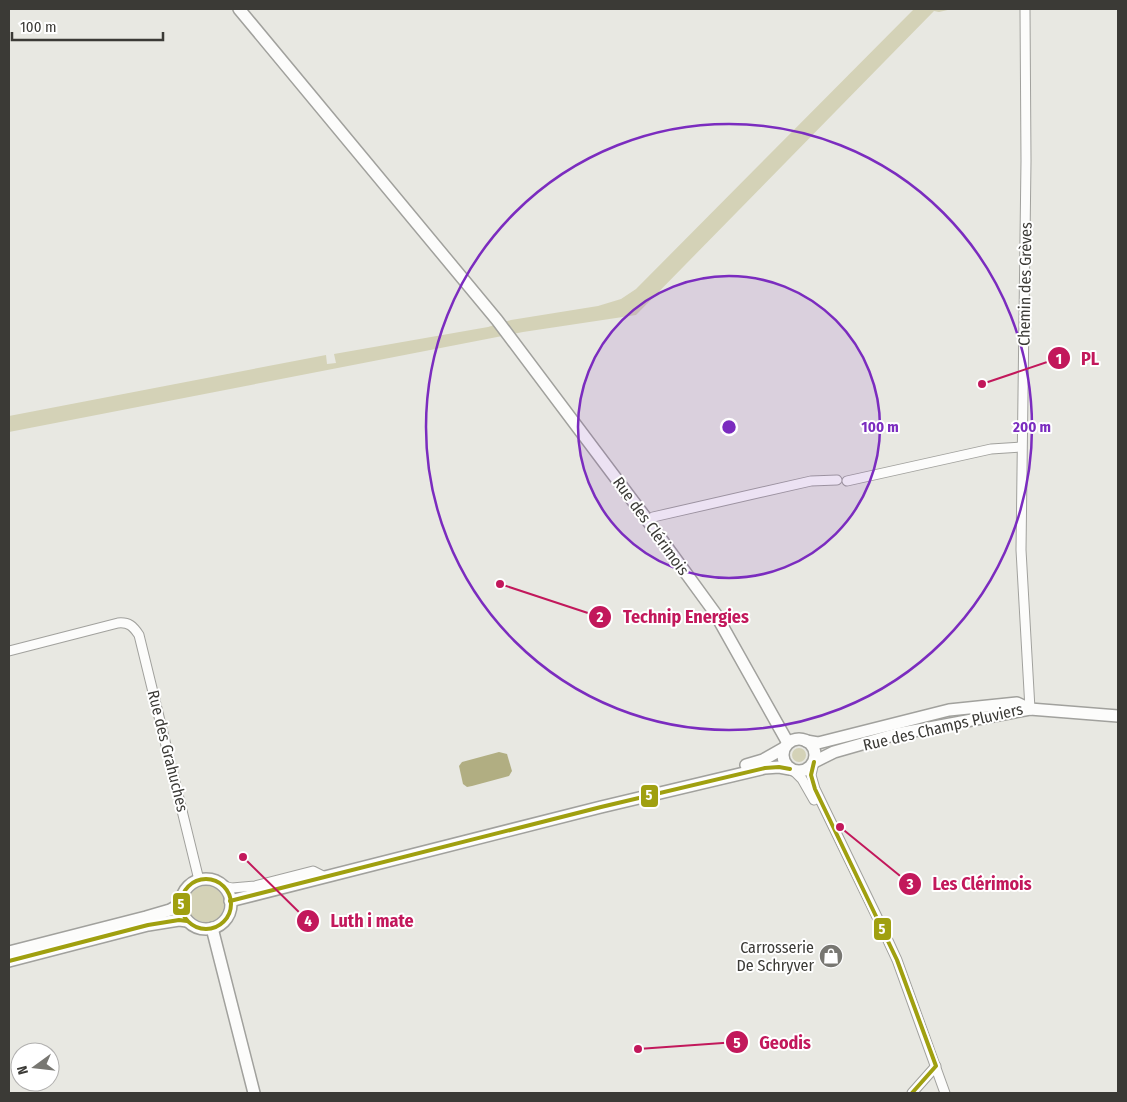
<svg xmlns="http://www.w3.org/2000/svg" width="1127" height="1102" font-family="'Fira Sans Condensed',sans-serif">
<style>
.green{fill:#d4d2b7}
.water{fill:#b1ae82}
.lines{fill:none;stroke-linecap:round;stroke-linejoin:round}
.minor-casing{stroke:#a1a19d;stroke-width:11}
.tertiary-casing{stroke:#a1a19d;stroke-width:14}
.minor{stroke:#fcfcfb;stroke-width:9}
.tertiary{stroke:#fcfcfb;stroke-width:11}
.bus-1-casing{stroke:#fff;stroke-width:8}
.bus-1{stroke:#a0a010;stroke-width:4}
.ring{fill:none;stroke:#7b2cbf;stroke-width:2.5}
.labels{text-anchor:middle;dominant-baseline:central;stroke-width:4;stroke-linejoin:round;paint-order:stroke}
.street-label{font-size:16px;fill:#3b3a36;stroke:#fff}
.poi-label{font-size:16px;fill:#3b3a36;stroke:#fff;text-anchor:end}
.centre{fill:#7b2cbf;stroke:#fff;stroke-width:2.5}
.ring-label{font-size:15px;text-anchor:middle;font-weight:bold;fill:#7b2cbf;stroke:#fff;stroke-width:4;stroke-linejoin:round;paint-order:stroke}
.leader{fill:none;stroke:#c2185b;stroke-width:2}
.callout-dot{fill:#c2185b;stroke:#fff;stroke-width:2}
.mark-label{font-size:15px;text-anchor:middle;font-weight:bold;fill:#fff}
.callout-label{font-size:18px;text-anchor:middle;font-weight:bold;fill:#c2185b;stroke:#fff;stroke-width:4;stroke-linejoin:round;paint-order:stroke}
.line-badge{stroke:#fff;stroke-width:2}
.badge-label{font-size:14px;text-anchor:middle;font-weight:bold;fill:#fff}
</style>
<rect width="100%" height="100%" fill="#e8e8e2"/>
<g class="green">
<polygon points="914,9 952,9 939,12 934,11 636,315 523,332 9,432 9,416 326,355 327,364 336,363 334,354 488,327 511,320 598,306 621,299 636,289"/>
<circle cx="799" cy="755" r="7"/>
<circle cx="206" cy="904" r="18"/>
</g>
<polygon class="water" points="499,752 507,754 512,771 509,776 472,786 467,787 463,784 459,766 462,762"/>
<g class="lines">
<g class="minor-casing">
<g id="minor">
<polyline points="1025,9 1026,161 1021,550 1030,709"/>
<polyline points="847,481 991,449 1021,447"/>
<polyline points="648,521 653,517 811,481 837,480"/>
<path d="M9,651l109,-28c11,-1 15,3 21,12l60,245"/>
<polyline points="814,762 811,775 815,789 878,919 897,960 945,1093"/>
<polyline points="794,771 802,779 814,800"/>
<polyline points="223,886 232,888 255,886 313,871 325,877"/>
<polyline points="912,1093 936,1066"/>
</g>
</g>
<g class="tertiary-casing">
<g id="tertiary">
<polyline points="239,9 497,320 648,521 715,613 788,743"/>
<circle cx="799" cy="755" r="16"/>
<polyline points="806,741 818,743 949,710 1017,703 1030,709"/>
<polyline points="814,762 834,752 897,734 1030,709 1118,716"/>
<polyline points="746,765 763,760 784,748"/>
<circle cx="206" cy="904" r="25"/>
<polyline points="230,901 601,807 765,768 779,767 790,769"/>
<polyline points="212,928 254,1093"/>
<polyline points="9,952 146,917 170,910 181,904"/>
<polyline points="9,961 148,925 179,920 187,921"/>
</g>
</g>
<use href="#minor" class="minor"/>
<use href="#tertiary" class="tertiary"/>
<g class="bus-1-casing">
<g id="bus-1">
<polyline points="814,762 811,775 815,789 897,960 936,1066 912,1093"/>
<circle cx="206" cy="904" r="25"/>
<polyline points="230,901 601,807 765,768 779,767 790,769"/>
<polyline points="9,961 148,925 179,920 187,921"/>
</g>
</g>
<use href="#bus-1" class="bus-1"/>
</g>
<circle cx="729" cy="427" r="151" fill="#7b2cbf" fill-opacity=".12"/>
<g class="ring">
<circle cx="729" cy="427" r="151"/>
<circle cx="729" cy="427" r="303"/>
</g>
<defs>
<g id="shop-disc" transform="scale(1.25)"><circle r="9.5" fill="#787772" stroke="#fff"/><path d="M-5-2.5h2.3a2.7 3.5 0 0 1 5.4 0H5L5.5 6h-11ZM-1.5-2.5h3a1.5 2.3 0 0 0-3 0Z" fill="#fff"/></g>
</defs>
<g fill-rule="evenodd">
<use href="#shop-disc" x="831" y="956"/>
</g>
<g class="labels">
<g class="street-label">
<text transform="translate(1025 284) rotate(-89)">Chemin des Grèves</text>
<text transform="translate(651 526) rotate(54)">Rue des Clérimois</text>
<text transform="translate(943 727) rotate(-13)">Rue des Champs Pluviers</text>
<text transform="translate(168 751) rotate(76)">Rue des Grahuches</text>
</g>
<g class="poi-label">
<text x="814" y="947">Carrosserie<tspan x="814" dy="18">De Schryver</tspan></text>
</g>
</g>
<circle cx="729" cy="427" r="8" class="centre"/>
<g class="ring-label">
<text x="880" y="432">100 m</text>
<text x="1032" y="432">200 m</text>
</g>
<path class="leader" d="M982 384L1059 358M500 584L600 617M840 827L910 884M243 857L308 921M638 1049L737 1042"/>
<g class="callout-dot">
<circle cx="982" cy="384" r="5"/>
<circle cx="500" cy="584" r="5"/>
<circle cx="840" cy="827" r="5"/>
<circle cx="243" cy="857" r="5"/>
<circle cx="638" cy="1049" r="5"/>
<circle cx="1059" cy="358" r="12"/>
<circle cx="600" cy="617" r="12"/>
<circle cx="910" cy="884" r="12"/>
<circle cx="308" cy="921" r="12"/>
<circle cx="737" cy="1042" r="12"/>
</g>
<g class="mark-label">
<text x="1059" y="364">1</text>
<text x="600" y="622">2</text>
<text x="910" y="889">3</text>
<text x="308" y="926">4</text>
<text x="737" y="1048">5</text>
</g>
<g class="callout-label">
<text x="1090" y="365">PL</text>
<text x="686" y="623">Technip Energies</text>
<text x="982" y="890">Les Clérimois</text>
<text x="372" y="927">Luth i mate</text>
<text x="785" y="1049">Geodis</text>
</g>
<g class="line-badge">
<rect x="640" y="784" width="19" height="24" rx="5" fill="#a0a010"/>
<rect x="172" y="892" width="19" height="24" rx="5" fill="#a0a010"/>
<rect x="873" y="917" width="19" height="24" rx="5" fill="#a0a010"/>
</g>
<g class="badge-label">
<text x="649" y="800">5</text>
<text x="181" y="909">5</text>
<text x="882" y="934">5</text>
</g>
<rect width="1127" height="1102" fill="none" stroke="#3b3a36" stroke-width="20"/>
<g transform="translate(35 1067) rotate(255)"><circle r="24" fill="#ffffff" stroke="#b1b0af"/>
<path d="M0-4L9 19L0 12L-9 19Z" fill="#787772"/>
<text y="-8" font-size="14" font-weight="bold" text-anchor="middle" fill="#3b3a36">N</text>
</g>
<path d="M12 32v8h151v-8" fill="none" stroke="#3b3a36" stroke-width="2.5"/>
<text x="20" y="32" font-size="15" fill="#3b3a36" stroke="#ffffff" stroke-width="4" paint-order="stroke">100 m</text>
</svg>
